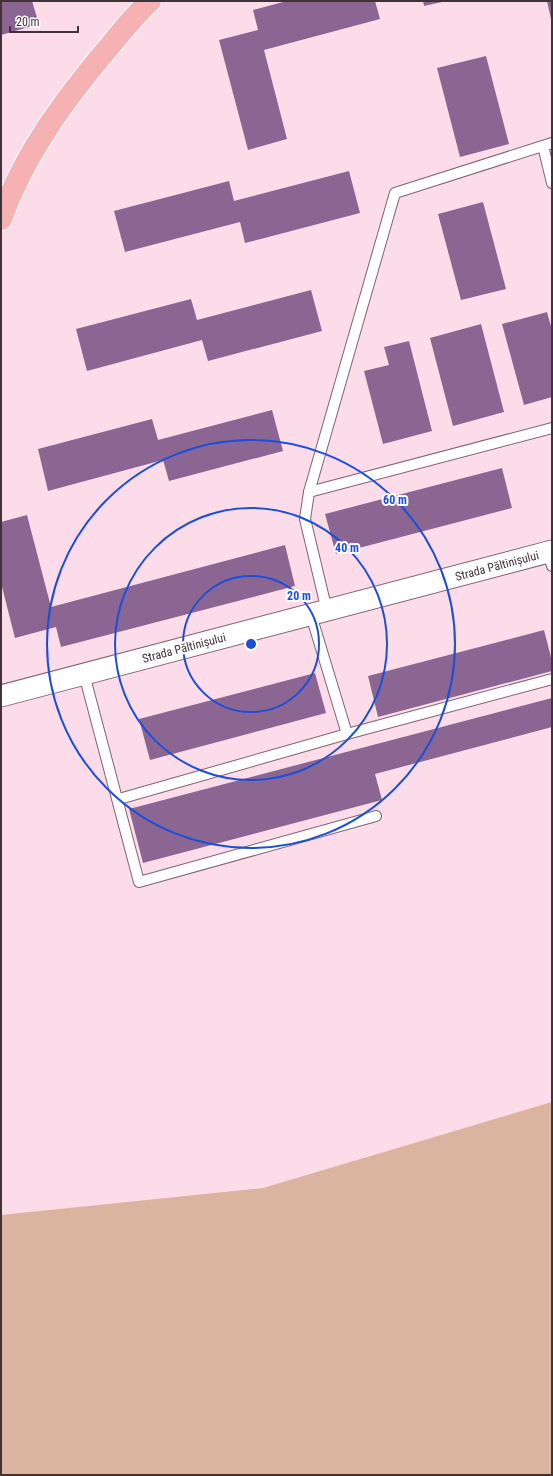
<svg xmlns="http://www.w3.org/2000/svg" width="553" height="1476" font-family="'Roboto Condensed',sans-serif">
<style>
.green{fill:#dbb4a0}
.building{fill:#8c6692}
.lines{fill:none;stroke-linecap:round;stroke-linejoin:round}
.service-casing{stroke:#846271;stroke-width:12}
.minor-casing{stroke:#846271;stroke-width:23}
.primary-casing{stroke:#fff;stroke-width:24}
.service{stroke:#fff;stroke-width:10}
.minor{stroke:#fff;stroke-width:21}
.primary{stroke:#f6b2b3;stroke-width:22}
.ring{fill:none;stroke:#1d4ed8;stroke-width:2}
.labels{text-anchor:middle;dominant-baseline:central;stroke-width:4;stroke-linejoin:round;paint-order:stroke}
.street-label{font-size:12px;fill:#413138;stroke:#fff}
.centre{fill:#1d4ed8;stroke:#fff;stroke-width:2}
.ring-label{font-size:12px;text-anchor:middle;font-weight:bold;fill:#1d4ed8;stroke:#fff;stroke-width:4;stroke-linejoin:round;paint-order:stroke}
</style>
<rect width="100%" height="100%" fill="#fcdce9"/>
<polygon class="green" points="552,1102 552,1475 1,1475 1,1215 263,1188"/>
<g class="building">
<polygon points="1,1 32,1 39,24 1,35"/>
<polygon points="287,1 375,1 380,19 264,50 287,139 248,150 219,40 258,30 253,10"/>
<polygon points="423,1 442,1 442,2 424,6"/>
<polygon points="547,1 552,1 552,19 551,19"/>
<polygon points="486,56 509,144 460,157 437,68"/>
<polygon points="349,171 360,213 245,243 240,222 125,252 114,211 229,181 234,201"/>
<polygon points="483,202 506,289 461,300 438,214"/>
<polygon points="311,290 322,331 208,361 202,340 87,371 76,329 191,299 197,320"/>
<polygon points="547,312 552,330 552,397 524,405 502,324"/>
<polygon points="481,324 504,412 453,426 430,338"/>
<polygon points="409,341 432,431 383,444 364,371 389,365 384,347"/>
<polygon points="272,410 283,451 169,481 163,460 48,491 38,449 152,419 158,440"/>
<polygon points="502,468 512,508 336,554 325,514"/>
<polygon points="27,515 51,607 285,545 295,586 61,647 56,627 15,638 1,583 1,522"/>
<polygon points="544,630 552,661 552,671 378,717 368,676"/>
<polygon points="315,673 326,713 150,760 139,719"/>
<polygon points="552,698 552,727 375,774 382,800 143,863 129,809"/>
</g>
<g class="lines">
<g class="service-casing">
<g id="service">
<polyline points="543,146 552,183"/>
<polyline points="309,492 552,428"/>
<polyline points="548,552 552,566"/>
<polyline points="327,611 305,519 309,492 395,193 552,143"/>
<polyline points="311,615 347,734"/>
<polyline points="84,674 139,882 376,816"/>
<polyline points="119,799 347,734 552,679"/>
</g>
</g>
<g class="minor-casing">
<polyline id="minor" points="1,696 552,551"/>
</g>
<g class="primary-casing">
<path id="primary" d="M1,219c23,-65 64,-120 108,-172 13,-16 26,-32 41,-46"/>
</g>
<use href="#service" class="service"/>
<use href="#minor" class="minor"/>
<use href="#primary" class="primary"/>
</g>
<g class="ring">
<circle cx="251" cy="644" r="68"/>
<circle cx="251" cy="644" r="136"/>
<circle cx="251" cy="644" r="204"/>
</g>
<g class="labels">
<g class="street-label">
<text transform="translate(497 566) rotate(-15)">Strada Păltinișului</text>
<text transform="translate(184 648) rotate(-15)">Strada Păltinișului</text>
</g>
</g>
<circle cx="251" cy="644" r="6" class="centre"/>
<g class="ring-label">
<text x="395" y="504">60 m</text>
<text x="347" y="552">40 m</text>
<text x="299" y="600">20 m</text>
</g>
<rect width="553" height="1476" fill="none" stroke="#413138" stroke-width="4"/>
<path d="M10 26v6h68v-6" fill="none" stroke="#413138" stroke-width="2"/>
<text x="16" y="26" font-size="12" fill="#413138" stroke="#ffffff" stroke-width="3" paint-order="stroke">20 m</text>
</svg>
